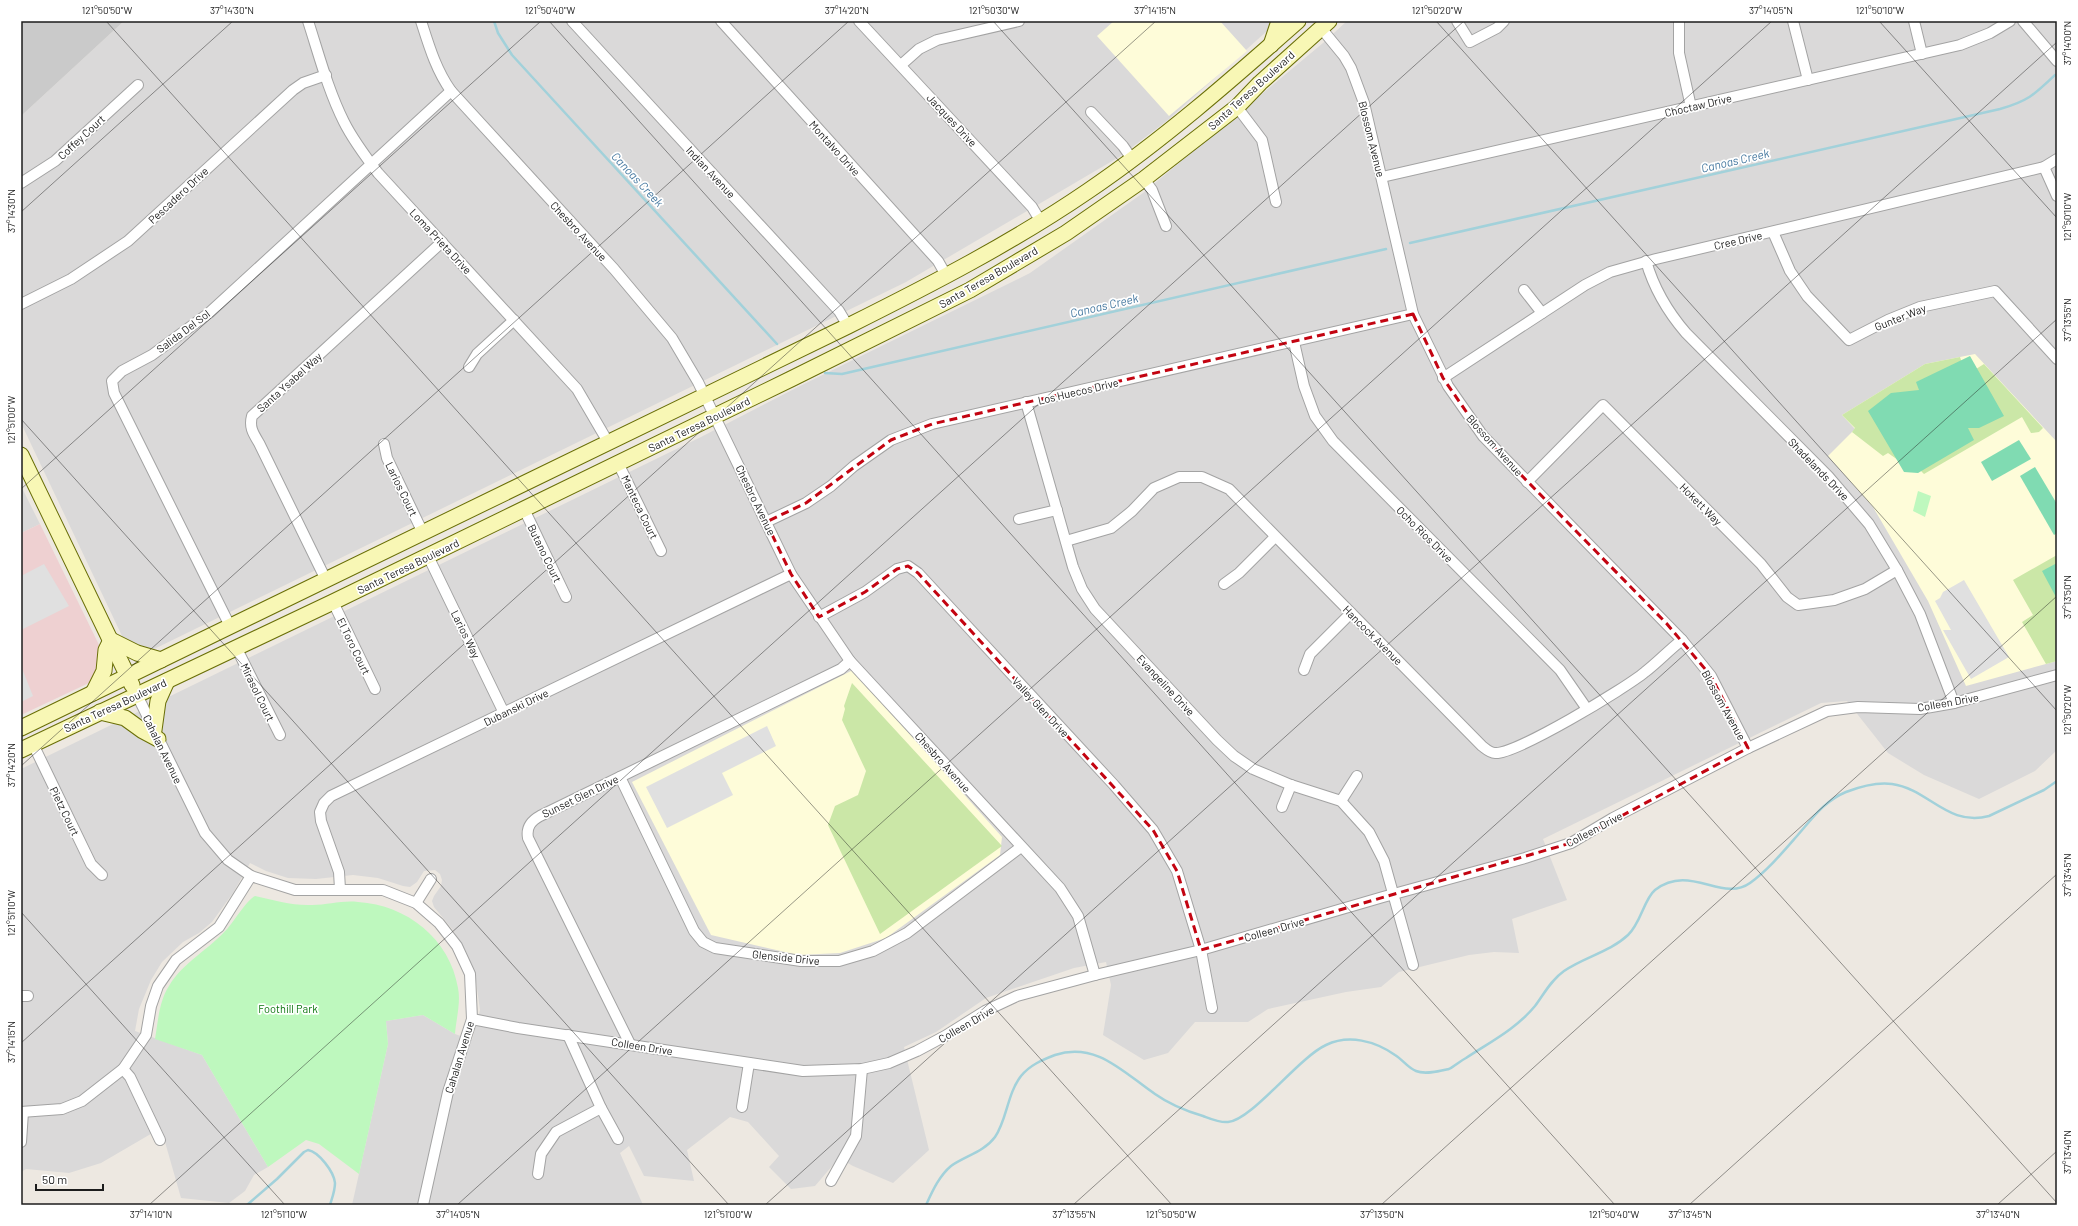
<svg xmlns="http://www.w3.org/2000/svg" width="2078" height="1226" font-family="Barlow,sans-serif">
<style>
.residential{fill:#dad9d9}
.commercial{fill:#eed0d1}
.education{fill:#fefcd9}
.religious{fill:#cacaca}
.grass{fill:#cbe7a7}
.park{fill:#bef8be}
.pitch{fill:#80dbb2}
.parking{fill:#e0e0e0}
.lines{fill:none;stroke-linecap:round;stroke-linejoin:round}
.stream{stroke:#a2d1da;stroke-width:2.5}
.street-casing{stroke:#a3a3a3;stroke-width:12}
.secondary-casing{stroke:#6a6f07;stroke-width:17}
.street{stroke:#fff;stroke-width:10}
.secondary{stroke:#f8f7b5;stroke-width:15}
.marked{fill:none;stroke:#c30411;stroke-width:3;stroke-dasharray:8 5;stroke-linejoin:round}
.ticks{fill:none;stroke:#1c1c1c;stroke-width:1;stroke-opacity:0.45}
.labels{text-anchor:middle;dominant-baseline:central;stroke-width:3.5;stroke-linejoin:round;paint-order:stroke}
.street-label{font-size:11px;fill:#1c1c1c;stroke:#fff}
.park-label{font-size:11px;fill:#0d760f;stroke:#fff}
.water-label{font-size:12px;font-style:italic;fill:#487aa1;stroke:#fff}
.neatline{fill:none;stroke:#1c1c1c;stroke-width:1.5}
.ticks-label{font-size:10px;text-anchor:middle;fill:#1c1c1c}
</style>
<rect width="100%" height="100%" fill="#ede8e1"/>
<g class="residential">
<polygon points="124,21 1278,21 1168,120 1119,157 906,282 148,652 123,638 21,423 21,116"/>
<polygon points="1347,21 2057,21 2057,750 2035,771 1979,799 1924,775 1888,753 1847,701 1821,703 1543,839 1567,900 1512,919 1519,953 1494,952 1469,955 1399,972 1381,987 1346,992 1268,1009 1248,1022 1195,1022 1168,1053 1144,1060 1103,1035 1111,985 1106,962 1074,968 986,998 936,1032 904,1047 929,1150 893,1183 853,1166 839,1158 815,1186 791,1189 769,1167 779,1156 748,1122 730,1117 687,1150 694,1181 644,1176 629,1146 620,1153 643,1205 352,1205 388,1044 386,1021 423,1015 455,1034 472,1040 480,1010 475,974 466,952 453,930 434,907 432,901 434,896 441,886 442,880 440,874 435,870 424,871 417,882 410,887 403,886 378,878 353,875 316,879 288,878 266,871 250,863 233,893 212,922 199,933 183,942 162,962 151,980 139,1009 135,1031 202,1055 268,1167 254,1175 245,1191 229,1203 181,1198 161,1128 101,1163 69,1173 26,1169 21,1172 21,769 701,437 798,387 1030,273 1143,193 1323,43"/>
<polygon points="21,486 40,524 21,533"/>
</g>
<polygon class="commercial" points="40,524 100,647 102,667 91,682 21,715 21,533"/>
<g class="education">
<polygon points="1114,21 1220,21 1247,51 1169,116 1097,36"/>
<polygon points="1975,354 2057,442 2057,661 1966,686 1928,601 1873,507 1828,456 1855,429 1842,415 1925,364"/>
<polygon points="853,670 1002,837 1000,855 886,938 840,953 798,955 711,935 632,782"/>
</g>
<polygon class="religious" points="21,21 124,21 21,116"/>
<g class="grass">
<polygon points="1960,357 1962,363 1976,369 1984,364 2043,428 2039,432 2031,433 2022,417 1924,474 1921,471 1924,466 1894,449 1898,460 1888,453 1883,456 1852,432 1855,428 1842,415 1925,364"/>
<polygon points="2057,555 2057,661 2046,664 2022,622 2033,615 2013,580"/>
<polygon points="852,683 1002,846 880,934 828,825 835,806 858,795 866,771 842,720 845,709 844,706"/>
</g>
<g class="park">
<polygon points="1918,491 1931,496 1925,517 1913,511"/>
<path d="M255,896c19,4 38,10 57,9 16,0 31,-5 46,-3 49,3 92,37 100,86 3,14 -2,32 -3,46l-32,-19 -37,6 2,23 -29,130 -40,-30 -13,-4 -38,27 -66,-112 -47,-16c3,-17 4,-38 14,-53 14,-24 41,-37 59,-58 6,-7 20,-29 27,-32z"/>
</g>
<g class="pitch">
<polygon points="1970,356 2004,416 1979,428 1968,428 1974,440 1918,473 1904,472 1868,411 1891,393 1919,390 1916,382"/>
<polygon points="2019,440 2031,459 1992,481 1981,462"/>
<polygon points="2035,467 2057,504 2057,533 2054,535 2020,476"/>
<polygon points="2057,563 2057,599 2042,571"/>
</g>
<g class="parking">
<polygon points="44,564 69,606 21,630 21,576"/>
<polygon points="1964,580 2009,657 1971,679 1943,630 1951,630 1935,601 1940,598 1943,592"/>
<polygon points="21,666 33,696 21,702"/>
<polygon points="767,726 776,746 722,773 733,795 667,828 646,787"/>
</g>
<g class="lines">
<g class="stream">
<polyline points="494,21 498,33 512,55 777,344"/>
<path d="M1410,243l590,-134c28,-8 34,-14 55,-34"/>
<polyline points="825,373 842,374 1386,249"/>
<path d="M247,1205l30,-26 27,-27 4,-2c11,2 26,22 27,33 0,8 -3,15 -5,22"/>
<path d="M926,1205c6,-13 13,-29 25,-39 14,-10 33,-14 44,-29 12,-17 12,-43 26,-61 9,-11 21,-16 34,-21 41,-14 69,18 100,39 14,10 31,17 48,22 8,3 17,7 25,6 24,-2 70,-64 98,-77 23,-11 49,-4 69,10 8,5 13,13 21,16 9,4 24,0 33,-2 6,-3 11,-8 17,-11 24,-16 50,-29 69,-52 9,-12 16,-26 29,-35 20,-14 46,-19 64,-36 13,-12 16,-36 27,-45 35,-27 67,13 95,-7 18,-13 33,-31 47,-47 15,-17 27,-35 49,-44 13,-5 31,-10 46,-8 37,5 55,43 97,32l55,-26 13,-9"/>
</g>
<g class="street-casing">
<g id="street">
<path d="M308,21c11,34 20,69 36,101 9,18 21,34 34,51l199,216 31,53"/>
<path d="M421,21c8,25 15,49 30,70l163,178 58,69 26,44 93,192 59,87 210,227 18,28 17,59"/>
<polyline points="572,21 839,311 848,326"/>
<polyline points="721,21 938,261 947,277"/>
<polyline points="859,21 1032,207 1041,222"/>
<polyline points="1457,21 1470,42 1497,28 1504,21"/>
<polyline points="1679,21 1679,53 1691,107"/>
<polyline points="1793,21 1808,80"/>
<polyline points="1914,21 1922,54"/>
<polyline points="2023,21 2057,61"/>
<polyline points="1321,28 1344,56 1351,68 1364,103 1413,314 1448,386 1483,436 1682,640 1711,676 1748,748"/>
<polyline points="901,65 919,49 937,40 1019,21"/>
<polyline points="1237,107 1262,140 1276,202"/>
<polyline points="1091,112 1123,146 1132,159"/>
<polyline points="2044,167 2057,196"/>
<polyline points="1382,177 1960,45 1990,33 2010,21"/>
<polyline points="1144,179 1152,190 1166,226"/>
<polyline points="21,183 55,161 138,85"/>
<polyline points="1773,232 1790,271 1807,296 1849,340 1888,320 1920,307 1995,291 2057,359"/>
<path d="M1646,261c8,28 21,50 40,72l142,143 41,48 28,46 23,44 34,89"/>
<polyline points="1524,290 1542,313"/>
<polyline points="21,304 71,279 128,241 293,90 303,83 326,75"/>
<polyline points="1294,342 1304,386 1315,416 1333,441 1560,670 1587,709"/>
<polyline points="469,367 477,354 514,320"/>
<polyline points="1443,378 1585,285 1610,272 1656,259 2044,167 2057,159"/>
<polyline points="1026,402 1073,567 1082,589 1095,609 1217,740 1234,756 1253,769 1291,785 1341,801 1369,832 1384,861 1413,965"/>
<polyline points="384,444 387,458 423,533"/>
<polyline points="618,463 661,551"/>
<polyline points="1527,482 1603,405 1761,564 1787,597 1798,605 1834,600 1865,589 1897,570"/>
<polyline points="524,509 566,597"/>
<polyline points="1019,519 1057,510"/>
<polyline points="766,522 806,503 831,486 854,466 891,440 932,424 1413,314"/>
<path d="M1066,541l45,-13 21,-17 22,-23 25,-11h23l27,12 253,257c4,3 8,7 13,7 20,2 131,-65 150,-81 13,-10 24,-22 37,-32"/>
<polyline points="428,556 504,713"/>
<path d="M326,580l-67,-137c-6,-10 -10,-16 -7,-27l190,-174"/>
<polyline points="1224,584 1239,573 1275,537"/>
<polyline points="333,602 375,689"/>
<polyline points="819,617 865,592 897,569 908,566 918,573 1114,785 1153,830 1177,871 1201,950 1212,1008"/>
<polyline points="230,626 114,393 112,381 122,371 152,355 209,313 451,91"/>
<polyline points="237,649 280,735"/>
<polyline points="1304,670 1310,654 1351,613"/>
<polyline points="137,695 205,833 228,860 251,876 295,890 383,890 416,903 439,923 457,946 470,974 472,1019 448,1092 423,1205"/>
<polyline points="33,744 91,864 102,875"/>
<polyline points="620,777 694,931 703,942 715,948 801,961 839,961 873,951 907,933 1021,847"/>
<polyline points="1341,801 1357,776"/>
<polyline points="1282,807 1291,785"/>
<polyline points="340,889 339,872 321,821 320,812 324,803 331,796 791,574"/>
<polyline points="416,903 431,879"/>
<polyline points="21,996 28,996"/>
<polyline points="472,1019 518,1028 803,1071 862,1069 889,1063 917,1051 945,1036 985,1011 1017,996 1095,975 1201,950 1383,897 1525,858 1571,843 1613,818 1748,748 1827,711 1858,707 1920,709 1954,703 2057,675"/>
<polyline points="568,1035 601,1108 618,1139"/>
<path d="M630,1044l-102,-206c-2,-11 3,-17 12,-22l301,-147 9,-8"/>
<polyline points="123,1069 130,1077 160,1140"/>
<polyline points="742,1107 749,1063"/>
<polyline points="21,1112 62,1109 82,1101 123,1069 146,1035 151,1006 158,986 176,960 219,927 251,876"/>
<polyline points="21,1142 23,1112"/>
<polyline points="538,1174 541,1154 556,1132 601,1108"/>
<polyline points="831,1181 856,1136 862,1069"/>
</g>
</g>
<g class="secondary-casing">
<g id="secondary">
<polyline points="1271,45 1279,21"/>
<polyline points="21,455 132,685"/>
<polyline points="93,693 104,671 106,650 111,640 137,653 161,660"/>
<polyline points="100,712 125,718 143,731 158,739"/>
<path d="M21,728l827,-402c82,-41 164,-83 240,-135 75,-51 142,-110 210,-170"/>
<polyline points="154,730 158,701 167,681"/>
<polyline points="21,750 333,602 791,379 970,290 1066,233 1144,179 1237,107 1260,83 1329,21"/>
</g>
</g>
<use href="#street" class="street"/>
<use href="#secondary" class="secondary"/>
</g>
<path class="marked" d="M1413,314l30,64 40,58 184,188 44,52 37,72 -177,95 -370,107 -24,-79 -24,-41 -235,-257 -10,-7 -11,3 -32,23 -46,25 -28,-43 -25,-52 40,-19 85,-63 41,-16z"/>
<path class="ticks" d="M106,21l1066,1184M549,21l1066,1184M993,21l1064,1182M1436,21l621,690M1879,21l178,197M21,212l212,-191M21,419l708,786M21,489l520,-468M21,766l828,-745M21,912l264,293M21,1043l1135,-1022M149,1205l1315,-1184M457,1205l1315,-1184M765,1205l1292,-1163M1073,1205l984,-886M1381,1205l676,-609M1689,1205l368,-331M1997,1205l60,-54"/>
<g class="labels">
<g class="street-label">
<text transform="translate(1251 90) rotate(-42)">Santa Teresa Boulevard</text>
<text transform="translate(1698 105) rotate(-13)">Choctaw Drive</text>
<text transform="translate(952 120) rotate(47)">Jacques Drive</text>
<text transform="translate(81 137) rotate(-43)">Coffey Court</text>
<text transform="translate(1372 139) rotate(76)">Blossom Avenue</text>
<text transform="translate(835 148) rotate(48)">Montalvo Drive</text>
<text transform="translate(711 172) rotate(47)">Indian Avenue</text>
<text transform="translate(178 195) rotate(-43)">Pescadero Drive</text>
<text transform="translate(579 231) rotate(47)">Chesbro Avenue</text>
<text transform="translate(1738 240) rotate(-13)">Cree Drive</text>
<text transform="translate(441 241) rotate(47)">Loma Prieta Drive</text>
<text transform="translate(988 277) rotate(-30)">Santa Teresa Boulevard</text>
<text transform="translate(1900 317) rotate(-22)">Gunter Way</text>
<text transform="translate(183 331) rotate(-37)">Salida Del Sol</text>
<text transform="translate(289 382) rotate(-42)">Santa Ysabel Way</text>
<text transform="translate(1078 391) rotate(-13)">Los Huecos Drive</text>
<text transform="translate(699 424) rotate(-26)">Santa Teresa Boulevard</text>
<text transform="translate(1495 445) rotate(48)">Blossom Avenue</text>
<text transform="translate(1819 469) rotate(46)">Shadelands Drive</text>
<text transform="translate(402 489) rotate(64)">Larios Court</text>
<text transform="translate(756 500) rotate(64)">Chesbro Avenue</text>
<text transform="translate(1701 504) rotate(45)">Hokett Way</text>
<text transform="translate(640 507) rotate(64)">Manteca Court</text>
<text transform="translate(1425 534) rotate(45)">Ocho Rios Drive</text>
<text transform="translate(545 553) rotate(64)">Butano Court</text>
<text transform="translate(408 566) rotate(-26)">Santa Teresa Boulevard</text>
<text transform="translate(466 634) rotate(64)">Larios Way</text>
<text transform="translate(1373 635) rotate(45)">Hancock Avenue</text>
<text transform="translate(354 646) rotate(64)">El Toro Court</text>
<text transform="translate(1166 685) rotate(47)">Evangeline Drive</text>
<text transform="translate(258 692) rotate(64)">Mirasol Court</text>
<text transform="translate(1948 702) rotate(-10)">Colleen Drive</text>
<text transform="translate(115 705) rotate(-25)">Santa Teresa Boulevard</text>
<text transform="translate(1724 705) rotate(61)">Blossom Avenue</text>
<text transform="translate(516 707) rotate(-26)">Dubanski Drive</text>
<text transform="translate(1041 707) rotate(47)">Valley Glen Drive</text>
<text transform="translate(163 749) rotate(64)">Cahalan Avenue</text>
<text transform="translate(943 762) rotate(48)">Chesbro Avenue</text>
<text transform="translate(580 796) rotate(-26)">Sunset Glen Drive</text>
<text transform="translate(65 811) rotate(64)">Pietz Court</text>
<text transform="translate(1594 829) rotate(-28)">Colleen Drive</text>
<text transform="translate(1274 929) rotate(-16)">Colleen Drive</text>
<text transform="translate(786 957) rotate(6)">Glenside Drive</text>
<text transform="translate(966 1024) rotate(-30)">Colleen Drive</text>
<text transform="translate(642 1046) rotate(9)">Colleen Drive</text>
<text transform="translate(459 1057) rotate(-73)">Cahalan Avenue</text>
</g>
<g class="park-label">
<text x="288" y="1008">Foothill Park</text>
</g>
<g class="water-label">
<text transform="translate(1735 160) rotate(-13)">Canoas Creek</text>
<text transform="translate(638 179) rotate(47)">Canoas Creek</text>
<text transform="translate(1104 305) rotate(-13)">Canoas Creek</text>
</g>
</g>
<rect width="2078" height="1226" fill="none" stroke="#ffffff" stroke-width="44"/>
<path d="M36 1184v6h67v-6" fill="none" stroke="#1c1c1c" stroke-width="2"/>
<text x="42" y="1184" font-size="12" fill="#1c1c1c" stroke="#ffffff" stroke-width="3" paint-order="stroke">50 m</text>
<rect x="22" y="22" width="2034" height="1182" class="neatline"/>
<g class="ticks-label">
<text x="107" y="14">121°50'50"W</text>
<text x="232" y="14">37°14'30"N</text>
<text x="550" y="14">121°50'40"W</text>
<text x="847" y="14">37°14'20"N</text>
<text x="994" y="14">121°50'30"W</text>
<text x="1155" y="14">37°14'15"N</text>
<text x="1437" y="14">121°50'20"W</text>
<text x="1771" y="14">37°14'05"N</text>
<text x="1880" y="14">121°50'10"W</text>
<text transform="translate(2067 43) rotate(-90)" y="4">37°14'00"N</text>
<text transform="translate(11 211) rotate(-90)" y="4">37°14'30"N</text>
<text transform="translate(2067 217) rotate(-90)" y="4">121°50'10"W</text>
<text transform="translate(2067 320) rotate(-90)" y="4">37°13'55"N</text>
<text transform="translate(11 420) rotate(-90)" y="4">121°51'00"W</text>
<text transform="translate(2067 597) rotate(-90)" y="4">37°13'50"N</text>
<text transform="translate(2067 710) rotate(-90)" y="4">121°50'20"W</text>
<text transform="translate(11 765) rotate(-90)" y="4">37°14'20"N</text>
<text transform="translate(2067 875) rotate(-90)" y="4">37°13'45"N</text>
<text transform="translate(11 913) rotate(-90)" y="4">121°51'10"W</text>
<text transform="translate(11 1042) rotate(-90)" y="4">37°14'15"N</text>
<text transform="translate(2067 1152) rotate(-90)" y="4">37°13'40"N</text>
<text x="151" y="1218">37°14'10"N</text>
<text x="284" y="1218">121°51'10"W</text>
<text x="458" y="1218">37°14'05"N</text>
<text x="728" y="1218">121°51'00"W</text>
<text x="1074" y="1218">37°13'55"N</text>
<text x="1171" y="1218">121°50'50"W</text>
<text x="1382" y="1218">37°13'50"N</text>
<text x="1614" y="1218">121°50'40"W</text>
<text x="1690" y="1218">37°13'45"N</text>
<text x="1998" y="1218">37°13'40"N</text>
</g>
</svg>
